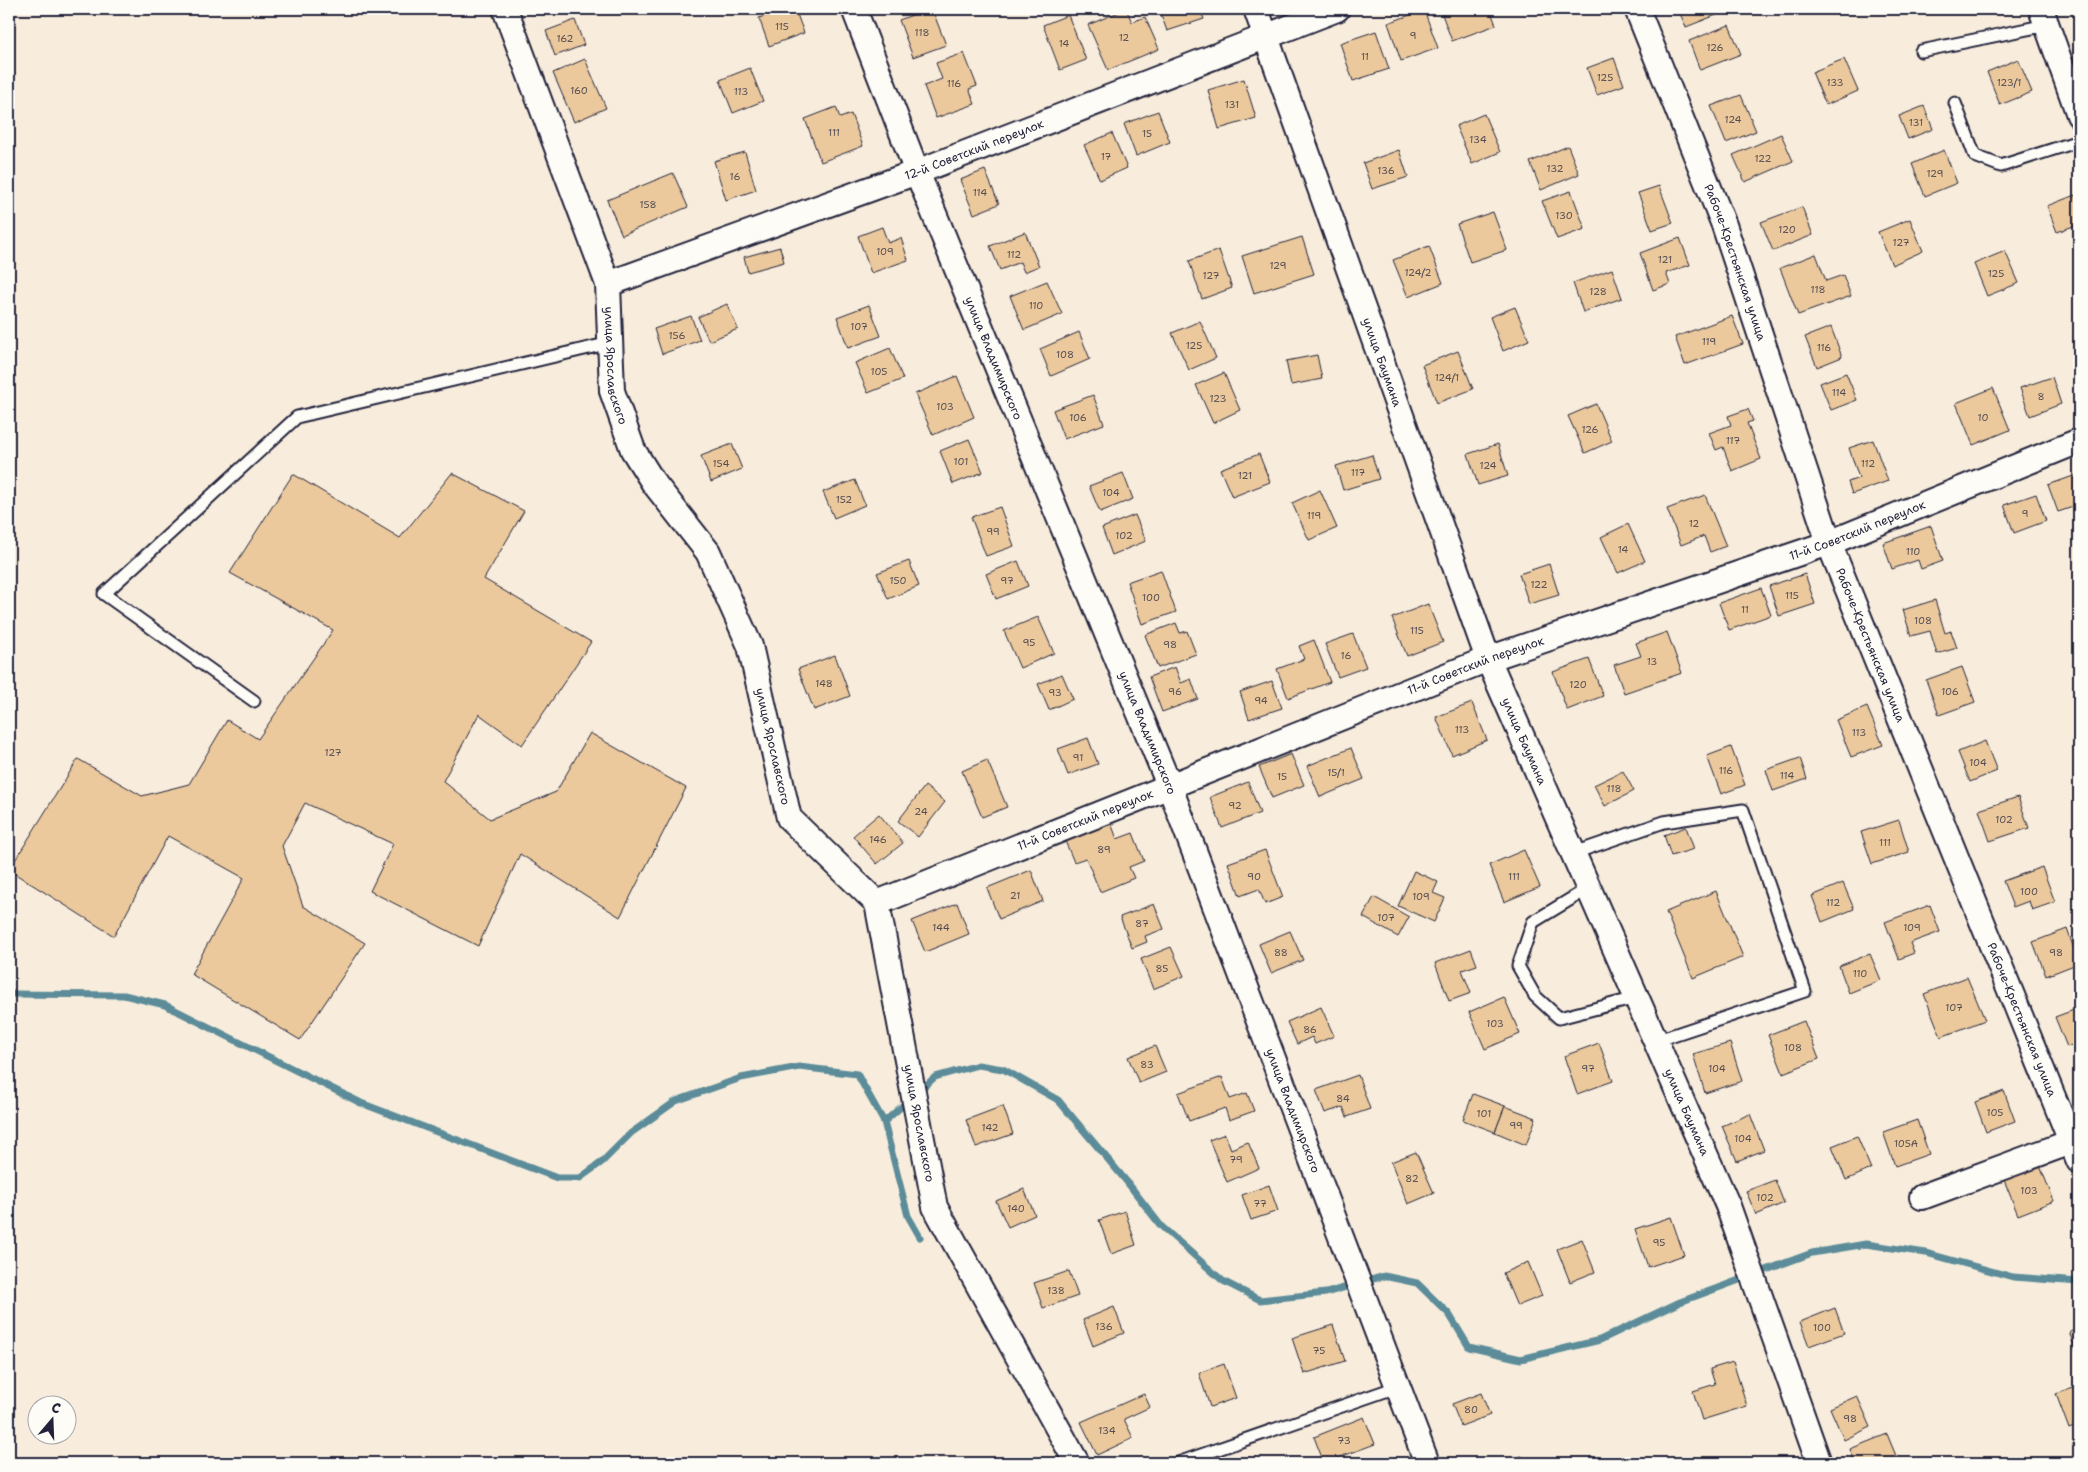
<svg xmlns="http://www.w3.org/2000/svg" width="2088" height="1472" font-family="'Shantell Sans',sans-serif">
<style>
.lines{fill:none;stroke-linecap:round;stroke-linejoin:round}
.stream{stroke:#5b8c99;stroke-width:7}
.building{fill:#ebc99c;stroke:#22223b}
.lane-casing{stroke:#22223b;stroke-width:15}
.street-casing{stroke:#22223b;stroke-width:28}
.lane{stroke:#fdfcf7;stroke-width:11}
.street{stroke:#fdfcf7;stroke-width:24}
.labels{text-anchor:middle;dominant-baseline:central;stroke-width:4;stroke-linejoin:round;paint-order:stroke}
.number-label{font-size:10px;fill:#544c53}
.street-label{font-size:12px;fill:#22223b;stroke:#fdfcf7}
</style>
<rect width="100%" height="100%" fill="#f8eddc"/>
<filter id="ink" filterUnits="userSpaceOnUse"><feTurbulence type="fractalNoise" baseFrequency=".02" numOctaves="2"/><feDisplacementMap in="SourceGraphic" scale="10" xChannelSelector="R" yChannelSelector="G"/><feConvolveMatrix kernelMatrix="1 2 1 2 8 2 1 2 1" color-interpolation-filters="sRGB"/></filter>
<g filter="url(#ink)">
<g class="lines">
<g class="stream">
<polyline points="9,994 124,995 165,1005 361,1103 557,1178 580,1178 602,1162 631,1133 676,1101 741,1078 799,1067 857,1074 884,1122 908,1216 920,1237"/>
<polyline points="918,1092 935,1077 978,1065 1003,1069 1058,1100 1127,1182 1161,1226 1223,1281 1260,1300 1326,1293 1384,1276 1417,1283 1449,1314 1469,1347 1521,1359 1600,1340 1680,1302 1812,1253 1866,1244 1926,1253 2013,1277 2079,1282"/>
<polyline points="884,1122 910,1099"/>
</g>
</g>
<g class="building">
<polygon points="786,9 795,9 804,33 769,46 759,18"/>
<polygon points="928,9 932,9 946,45 913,57 899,20"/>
<polygon points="1126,9 1132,22 1145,17 1159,49 1108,70 1088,25"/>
<polygon points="1159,9 1200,9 1204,19 1167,31"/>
<polygon points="1440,9 1490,9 1496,25 1452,41"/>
<polygon points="1678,9 1716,9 1719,14 1686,27"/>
<polygon points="1424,10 1438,48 1401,61 1388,23"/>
<polygon points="1068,15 1086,60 1060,70 1043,25"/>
<polygon points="575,20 584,45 555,56 546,31"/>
<polygon points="1729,25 1741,54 1700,70 1689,41"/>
<polygon points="1376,31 1389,69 1353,81 1340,43"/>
<polygon points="964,53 977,86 969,89 975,104 936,118 924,86 942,79 936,63"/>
<polygon points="1614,58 1624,85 1597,95 1587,68"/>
<polygon points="585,59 606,108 574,122 553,73"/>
<polygon points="1844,59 1858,91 1826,105 1812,72"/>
<polygon points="2018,59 2032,92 2000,105 1987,72"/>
<polygon points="750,68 763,101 733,113 720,80"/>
<polygon points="1244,79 1256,118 1219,129 1208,90"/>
<polygon points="1741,95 1756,131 1726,143 1711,106"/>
<polygon points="1924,106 1933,129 1908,139 1899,116"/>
<polygon points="836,107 840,118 851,114 863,146 821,162 805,119"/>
<polygon points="1158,111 1170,142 1136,156 1124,124"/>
<polygon points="1484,114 1500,152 1472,164 1456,126"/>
<polygon points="1112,133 1127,168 1100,180 1084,145"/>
<polygon points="1781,134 1793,161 1745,182 1733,155"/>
<polygon points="1568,146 1579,174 1541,190 1530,162"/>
<polygon points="1399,150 1408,177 1372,189 1363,163"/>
<polygon points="1944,150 1957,183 1925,196 1912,164"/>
<polygon points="745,152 756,190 726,200 714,161"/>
<polygon points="985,170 999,204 974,214 960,180"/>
<polygon points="673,173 688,207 622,235 607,200"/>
<polygon points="1659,186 1673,223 1652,230 1638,193"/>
<polygon points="1571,191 1585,229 1557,239 1542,201"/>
<polygon points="2075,195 2079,206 2079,224 2057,232 2047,206"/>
<polygon points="1802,207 1813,235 1773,251 1761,222"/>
<polygon points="1493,212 1507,250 1470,262 1457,224"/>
<polygon points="1910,219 1923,251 1892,265 1878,232"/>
<polygon points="882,227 888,243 901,238 908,260 871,273 858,236"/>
<polygon points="1025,232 1039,266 1024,272 1020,262 1000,270 990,246"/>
<polygon points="1302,237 1314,274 1254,293 1242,256"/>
<polygon points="1680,238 1690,265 1666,273 1670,284 1653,290 1640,253"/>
<polygon points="1429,246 1443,283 1408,297 1393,260"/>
<polygon points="780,247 784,262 748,272 744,257"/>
<polygon points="1219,250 1232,288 1202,299 1189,261"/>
<polygon points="2005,251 2019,283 1987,296 1974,264"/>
<polygon points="1816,254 1826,281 1843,275 1851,296 1798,315 1780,268"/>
<polygon points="1612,269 1622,298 1583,312 1573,283"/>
<polygon points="1047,281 1062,314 1024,330 1010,296"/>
<polygon points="727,304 738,329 709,341 698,317"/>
<polygon points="869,305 881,336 848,348 837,317"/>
<polygon points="1515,307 1529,340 1503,351 1490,317"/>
<polygon points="691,316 700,340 662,354 654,329"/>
<polygon points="1732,316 1743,344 1685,365 1675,337"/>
<polygon points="1200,321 1216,358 1189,370 1172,333"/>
<polygon points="1831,327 1842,357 1817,367 1805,337"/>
<polygon points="1079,332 1090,359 1051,376 1040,349"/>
<polygon points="890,348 903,379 868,393 855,363"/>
<polygon points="1458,351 1473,389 1437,403 1422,365"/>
<polygon points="1317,355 1322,379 1291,385 1286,361"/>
<polygon points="1224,373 1240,410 1213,423 1196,385"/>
<polygon points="1846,373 1857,400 1831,410 1820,383"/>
<polygon points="957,376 974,417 933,435 915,394"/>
<polygon points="2052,377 2061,404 2030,416 2020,388"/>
<polygon points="1993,388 2010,430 1973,445 1956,403"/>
<polygon points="1093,395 1104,424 1064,439 1053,410"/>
<polygon points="1596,404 1612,441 1585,453 1568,416"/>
<polygon points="1748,409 1753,421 1747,423 1761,459 1732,471 1723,447 1716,450 1709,433 1731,425 1728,416"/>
<polygon points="969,439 983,472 953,484 940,451"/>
<polygon points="1873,440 1888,481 1852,494 1848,482 1859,478 1849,448"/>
<polygon points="732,444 742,469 711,482 701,456"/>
<polygon points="1498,444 1508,476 1478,485 1468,454"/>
<polygon points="1259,454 1270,482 1232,497 1220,469"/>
<polygon points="1372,455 1379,479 1343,490 1336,466"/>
<polygon points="452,473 524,511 484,579 591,642 522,745 479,714 443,781 490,819 556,792 590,733 686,788 620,917 520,854 478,946 370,891 393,844 305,803 282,846 303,906 365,943 300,1040 191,974 244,878 168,836 114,936 9,870 78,759 142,796 189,784 227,720 258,739 333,630 230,573 293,474 400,538"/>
<polygon points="1123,473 1133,499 1100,512 1089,486"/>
<polygon points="2079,474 2079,505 2058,512 2048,485"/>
<polygon points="855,480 865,505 834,518 823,492"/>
<polygon points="1320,490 1337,528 1309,540 1292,503"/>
<polygon points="2036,494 2046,521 2014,533 2004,505"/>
<polygon points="1705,495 1726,546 1710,552 1704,536 1681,545 1667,509"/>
<polygon points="1000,507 1014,546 986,556 971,517"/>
<polygon points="1135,515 1146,541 1112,555 1102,528"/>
<polygon points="1628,524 1645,561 1618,573 1601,537"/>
<polygon points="1931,526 1943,561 1921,569 1918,560 1892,569 1883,543"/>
<polygon points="909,561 919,586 888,599 877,573"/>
<polygon points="1018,561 1028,586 996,599 986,574"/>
<polygon points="1549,564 1559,595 1529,604 1519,574"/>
<polygon points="1161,570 1176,612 1142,624 1127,582"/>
<polygon points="1805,574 1815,604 1779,616 1769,586"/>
<polygon points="1761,588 1771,615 1729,630 1719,603"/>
<polygon points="1935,600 1945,633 1951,631 1957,648 1937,654 1930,631 1911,636 1903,610"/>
<polygon points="1428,604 1443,642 1407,656 1392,618"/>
<polygon points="1038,617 1054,653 1020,668 1004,631"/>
<polygon points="1176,623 1180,633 1187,631 1196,654 1158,668 1145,635"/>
<polygon points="1667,632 1682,673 1624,693 1614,665 1641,656 1636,643"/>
<polygon points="1353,634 1366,667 1338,677 1325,644"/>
<polygon points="1314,640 1330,682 1288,698 1277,669 1304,659 1299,646"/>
<polygon points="835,655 850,696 814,710 798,669"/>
<polygon points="1589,659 1603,696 1567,710 1553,672"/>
<polygon points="1175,667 1181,683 1191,679 1198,699 1162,712 1149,677"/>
<polygon points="1962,667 1975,702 1939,715 1926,680"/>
<polygon points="1062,674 1073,699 1049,710 1038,684"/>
<polygon points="1272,681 1282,708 1249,719 1240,692"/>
<polygon points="1472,703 1487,740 1452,755 1436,717"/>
<polygon points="1867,707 1883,745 1851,757 1836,720"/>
<polygon points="1088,738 1098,764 1068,775 1058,749"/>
<polygon points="1985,741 1997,771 1970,782 1958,752"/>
<polygon points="1731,747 1745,785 1721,794 1707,756"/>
<polygon points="1351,748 1364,779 1320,797 1307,766"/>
<polygon points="1291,754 1304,785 1272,798 1259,767"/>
<polygon points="1800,758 1807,779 1773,791 1766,770"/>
<polygon points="987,760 1007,807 982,817 962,771"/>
<polygon points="1623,771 1634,791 1605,806 1594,785"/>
<polygon points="1248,782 1260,813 1222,828 1210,797"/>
<polygon points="925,786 945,802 918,837 898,821"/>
<polygon points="2018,797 2029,828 1990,841 1979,810"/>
<polygon points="879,814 903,843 877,864 853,836"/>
<polygon points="1899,820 1909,852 1872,864 1861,832"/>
<polygon points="1111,823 1117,839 1133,833 1144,861 1129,867 1134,878 1100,892 1086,858 1074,862 1065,841"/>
<polygon points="1686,827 1694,849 1671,856 1664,835"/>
<polygon points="1265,850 1283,897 1265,904 1259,889 1240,896 1228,863"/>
<polygon points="1524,850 1540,887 1504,902 1489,865"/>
<polygon points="2042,867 2055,902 2032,910 2029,901 2013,907 2003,881"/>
<polygon points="1031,870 1043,901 999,919 987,888"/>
<polygon points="1414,871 1438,882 1433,893 1445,898 1434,922 1398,906"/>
<polygon points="1843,883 1854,909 1822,922 1812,896"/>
<polygon points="1716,891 1743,957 1693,978 1666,912"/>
<polygon points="1374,897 1409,917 1398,937 1363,917"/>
<polygon points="957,903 969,934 925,952 912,921"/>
<polygon points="1154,904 1164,929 1145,936 1147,942 1132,948 1120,917"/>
<polygon points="1930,905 1940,932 1910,943 1914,953 1899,959 1885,922"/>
<polygon points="2067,929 2079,963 2046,976 2033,942"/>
<polygon points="1290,931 1303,960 1271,973 1259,944"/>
<polygon points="1171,947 1184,976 1153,989 1141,959"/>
<polygon points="1471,949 1477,965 1462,970 1471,993 1449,1001 1435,963"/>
<polygon points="1870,954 1881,980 1849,993 1839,966"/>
<polygon points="1967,977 1985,1020 1941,1037 1924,994"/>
<polygon points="1504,997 1520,1034 1485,1049 1469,1012"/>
<polygon points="1321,1007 1334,1036 1315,1044 1312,1037 1297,1044 1287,1022"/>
<polygon points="2079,1008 2079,1042 2067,1047 2055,1017"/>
<polygon points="1804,1021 1819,1059 1783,1073 1768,1035"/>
<polygon points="1599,1043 1613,1081 1577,1094 1564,1056"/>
<polygon points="1730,1043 1742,1081 1705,1093 1693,1054"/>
<polygon points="1155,1046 1166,1072 1139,1083 1128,1057"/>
<polygon points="1358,1075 1370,1109 1347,1117 1343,1107 1325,1113 1316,1090"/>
<polygon points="1222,1077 1230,1099 1247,1093 1254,1111 1229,1120 1225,1108 1189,1121 1178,1093"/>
<polygon points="2004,1091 2015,1121 1986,1132 1975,1102"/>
<polygon points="1473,1094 1505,1106 1495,1132 1463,1120"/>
<polygon points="1003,1106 1013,1134 976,1147 966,1120"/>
<polygon points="1505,1106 1536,1118 1526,1145 1495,1132"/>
<polygon points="1750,1114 1764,1150 1737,1161 1722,1126"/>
<polygon points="1917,1120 1929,1154 1895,1166 1883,1132"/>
<polygon points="1225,1134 1231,1149 1248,1142 1259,1168 1227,1182 1209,1140"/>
<polygon points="1857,1136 1871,1169 1846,1180 1832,1146"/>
<polygon points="1416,1152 1434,1193 1408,1204 1391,1162"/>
<polygon points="2040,1166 2054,1201 2018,1215 2004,1180"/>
<polygon points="1775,1180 1784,1203 1756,1215 1746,1191"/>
<polygon points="1269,1185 1278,1211 1251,1220 1242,1195"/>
<polygon points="1024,1189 1035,1215 1008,1227 996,1201"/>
<polygon points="1125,1211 1136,1245 1111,1254 1099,1220"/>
<polygon points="1671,1217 1684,1255 1648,1267 1635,1229"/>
<polygon points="1582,1239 1595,1272 1570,1282 1557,1249"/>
<polygon points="1528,1262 1542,1296 1517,1306 1503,1273"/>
<polygon points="1069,1271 1078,1296 1043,1308 1034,1283"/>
<polygon points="1114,1307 1124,1333 1093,1346 1083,1320"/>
<polygon points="1835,1308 1844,1333 1809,1346 1800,1322"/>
<polygon points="1333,1325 1345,1361 1304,1374 1292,1338"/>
<polygon points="2079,1329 2079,1359 2069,1332"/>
<polygon points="1733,1362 1747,1406 1702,1420 1693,1391 1715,1384 1710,1369"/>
<polygon points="1224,1364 1236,1398 1210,1407 1199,1373"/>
<polygon points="2079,1386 2079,1425 2069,1429 2056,1394"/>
<polygon points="1481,1393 1490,1415 1461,1426 1452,1404"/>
<polygon points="1144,1394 1150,1407 1124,1419 1133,1438 1097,1455 1081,1422"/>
<polygon points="1857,1396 1871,1427 1844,1440 1830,1408"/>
<polygon points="1364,1417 1375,1444 1324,1463 1314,1437"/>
<polygon points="1887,1434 1899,1463 1855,1463 1850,1449"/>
<polygon points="1522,1456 1524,1463 1501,1463"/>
</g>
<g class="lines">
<g class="lane-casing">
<g id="lane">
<polyline points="1921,51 2047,25"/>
<polyline points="1955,103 1975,156 2001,166 2079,141"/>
<polyline points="254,701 104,594 297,417 610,343"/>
<polyline points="1574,853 1664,822 1743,810 1805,991 1655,1041"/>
<polyline points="1589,888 1533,922 1518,966 1535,996 1559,1018 1636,998"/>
<polyline points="1178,1463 1397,1387"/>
</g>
</g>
<g class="street-casing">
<g id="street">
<path id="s1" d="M505,9l103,275 4,107 21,59 20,32 55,70 42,94 39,172 88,85 58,304 142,256"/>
<path id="s2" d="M854,9l63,163 252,613 258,678"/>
<path id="s3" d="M1256,9l232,650 240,547 91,257"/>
<path id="s4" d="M1637,9l87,216 105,318 250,618"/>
<polyline points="2041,9 2079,115"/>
<path id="s5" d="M608,284l309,-112 420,-163"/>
<path id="s6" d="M877,903l611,-244 341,-116 250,-102"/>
<polyline points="1922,1197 2079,1139"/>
</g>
</g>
<use href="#lane" class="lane"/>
<use href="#street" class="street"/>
</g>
</g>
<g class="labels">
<g class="number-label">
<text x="782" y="26">115</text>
<text x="922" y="32">118</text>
<text x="1413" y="35">9</text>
<text x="1124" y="37">12</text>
<text x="565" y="38">162</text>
<text x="1064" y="43">14</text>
<text x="1715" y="47">126</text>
<text x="1365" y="56">11</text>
<text x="1605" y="77">125</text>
<text x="1835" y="82">133</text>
<text x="2009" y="82">123/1</text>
<text x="954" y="83">116</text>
<text x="579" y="90">160</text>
<text x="741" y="91">113</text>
<text x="1232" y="104">131</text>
<text x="1733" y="119">124</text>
<text x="1916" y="122">131</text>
<text x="834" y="132">111</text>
<text x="1147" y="133">15</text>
<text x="1478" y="139">134</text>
<text x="1106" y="156">17</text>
<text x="1763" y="158">122</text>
<text x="1555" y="168">132</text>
<text x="1386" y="170">136</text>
<text x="1935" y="173">129</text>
<text x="735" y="176">16</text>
<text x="980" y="192">114</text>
<text x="648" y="204">158</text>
<text x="1564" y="215">130</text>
<text x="1787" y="229">120</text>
<text x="1901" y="242">127</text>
<text x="885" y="251">109</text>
<text x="1014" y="254">112</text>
<text x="1665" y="259">121</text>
<text x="1278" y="265">129</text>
<text x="1418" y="272">124/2</text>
<text x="1996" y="273">125</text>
<text x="1211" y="275">127</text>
<text x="1818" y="289">118</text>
<text x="1598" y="291">128</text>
<text x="1036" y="305">110</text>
<text x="859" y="326">107</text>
<text x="677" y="335">156</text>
<text x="1709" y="341">119</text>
<text x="1194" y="345">125</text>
<text x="1824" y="347">116</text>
<text x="1065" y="354">108</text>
<text x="879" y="371">105</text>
<text x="1447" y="377">124/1</text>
<text x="1839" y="392">114</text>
<text x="2041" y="396">8</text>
<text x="1218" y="398">123</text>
<text x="945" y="406">103</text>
<text x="1078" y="417">106</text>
<text x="1983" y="417">10</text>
<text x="1590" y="429">126</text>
<text x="1733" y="440">117</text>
<text x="961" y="461">101</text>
<text x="721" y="463">154</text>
<text x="1868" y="463">112</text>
<text x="1488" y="465">124</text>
<text x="1358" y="472">117</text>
<text x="1245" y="475">121</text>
<text x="1111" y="492">104</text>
<text x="844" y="499">152</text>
<text x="2025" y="513">9</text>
<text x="1314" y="515">119</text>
<text x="1694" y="523">12</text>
<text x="993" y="531">99</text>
<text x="1124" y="535">102</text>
<text x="1623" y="549">14</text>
<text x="1913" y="551">110</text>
<text x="898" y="580">150</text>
<text x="1007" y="580">97</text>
<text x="1539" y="584">122</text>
<text x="1792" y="595">115</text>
<text x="1151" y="597">100</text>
<text x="1745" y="609">11</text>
<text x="1923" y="620">108</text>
<text x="1417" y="630">115</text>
<text x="1029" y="642">95</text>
<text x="1170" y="644">98</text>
<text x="1346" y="655">16</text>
<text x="1652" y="661">13</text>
<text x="824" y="683">148</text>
<text x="1578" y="684">120</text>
<text x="1175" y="691">96</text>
<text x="1950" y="691">106</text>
<text x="1055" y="692">93</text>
<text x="1261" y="700">94</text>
<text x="1462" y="729">113</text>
<text x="1859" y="732">113</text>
<text x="333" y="752">127</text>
<text x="1078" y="757">91</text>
<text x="1978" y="762">104</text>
<text x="1726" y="770">116</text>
<text x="1336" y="772">15/1</text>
<text x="1787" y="775">114</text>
<text x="1282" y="776">15</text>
<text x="1614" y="788">118</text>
<text x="1235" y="805">92</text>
<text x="921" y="811">24</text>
<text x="2004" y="819">102</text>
<text x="878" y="839">146</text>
<text x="1885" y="842">111</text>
<text x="1104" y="849">89</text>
<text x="1254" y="876">90</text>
<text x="1514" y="876">111</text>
<text x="2029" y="891">100</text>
<text x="1015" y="895">21</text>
<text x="1421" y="896">109</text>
<text x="1833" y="902">112</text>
<text x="1386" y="917">107</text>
<text x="1142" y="923">87</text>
<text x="941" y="927">144</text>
<text x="1912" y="927">109</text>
<text x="1281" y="952">88</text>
<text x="2056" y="952">98</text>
<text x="1162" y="968">85</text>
<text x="1860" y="973">110</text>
<text x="1954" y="1007">107</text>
<text x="1495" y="1023">103</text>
<text x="1310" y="1029">86</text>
<text x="1793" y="1047">108</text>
<text x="1147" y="1064">83</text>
<text x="1588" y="1068">97</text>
<text x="1717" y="1068">104</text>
<text x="1343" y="1098">84</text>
<text x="1995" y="1112">105</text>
<text x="1484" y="1113">101</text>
<text x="1516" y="1125">99</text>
<text x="990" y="1127">142</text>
<text x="1743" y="1138">104</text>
<text x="1906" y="1143">105А</text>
<text x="1236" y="1159">79</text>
<text x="1412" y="1178">82</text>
<text x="2029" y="1190">103</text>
<text x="1765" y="1197">102</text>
<text x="1260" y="1203">77</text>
<text x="1016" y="1208">140</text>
<text x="1659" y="1242">95</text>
<text x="1056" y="1290">138</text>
<text x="1104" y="1326">136</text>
<text x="1822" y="1327">100</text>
<text x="1319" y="1350">75</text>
<text x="1471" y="1409">80</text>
<text x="1850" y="1418">98</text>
<text x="1107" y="1430">134</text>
<text x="1344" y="1440">73</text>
</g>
<g class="street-label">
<text stroke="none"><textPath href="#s5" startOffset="390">12-й Советский переулок</textPath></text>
<text stroke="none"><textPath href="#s4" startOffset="272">Рабоче-Крестьянская улица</textPath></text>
<text stroke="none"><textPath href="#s2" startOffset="376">улица Владимирского</textPath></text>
<text stroke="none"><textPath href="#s3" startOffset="375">улица Баумана</textPath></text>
<text stroke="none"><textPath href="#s1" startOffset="376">улица Ярославского</textPath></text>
<text stroke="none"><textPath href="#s6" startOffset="1049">11-й Советский переулок</textPath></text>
<text stroke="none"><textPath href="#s4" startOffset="678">Рабоче-Крестьянская улица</textPath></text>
<text stroke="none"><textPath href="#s6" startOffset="644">11-й Советский переулок</textPath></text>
<text stroke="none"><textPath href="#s2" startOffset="781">улица Владимирского</textPath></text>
<text stroke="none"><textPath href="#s3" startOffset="780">улица Баумана</textPath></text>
<text stroke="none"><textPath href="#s1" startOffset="796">улица Ярославского</textPath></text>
<text stroke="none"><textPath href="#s6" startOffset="224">11-й Советский переулок</textPath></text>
<text stroke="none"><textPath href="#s4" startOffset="1082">Рабоче-Крестьянская улица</textPath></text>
<text stroke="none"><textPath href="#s2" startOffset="1186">улица Владимирского</textPath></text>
<text stroke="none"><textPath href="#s3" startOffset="1185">улица Баумана</textPath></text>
<text stroke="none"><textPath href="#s1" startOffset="1216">улица Ярославского</textPath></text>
</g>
</g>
<rect width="2088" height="1472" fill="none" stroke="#fdfcf7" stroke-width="30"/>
<rect x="15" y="15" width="2058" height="1442" fill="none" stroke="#22223b" stroke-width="2" filter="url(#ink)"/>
<g transform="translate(52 1420) rotate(19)"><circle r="24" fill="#fdfcf7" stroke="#a5a5ac"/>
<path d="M0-4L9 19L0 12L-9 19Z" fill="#22223b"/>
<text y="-8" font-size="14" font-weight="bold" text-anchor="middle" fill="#22223b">С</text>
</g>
</svg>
